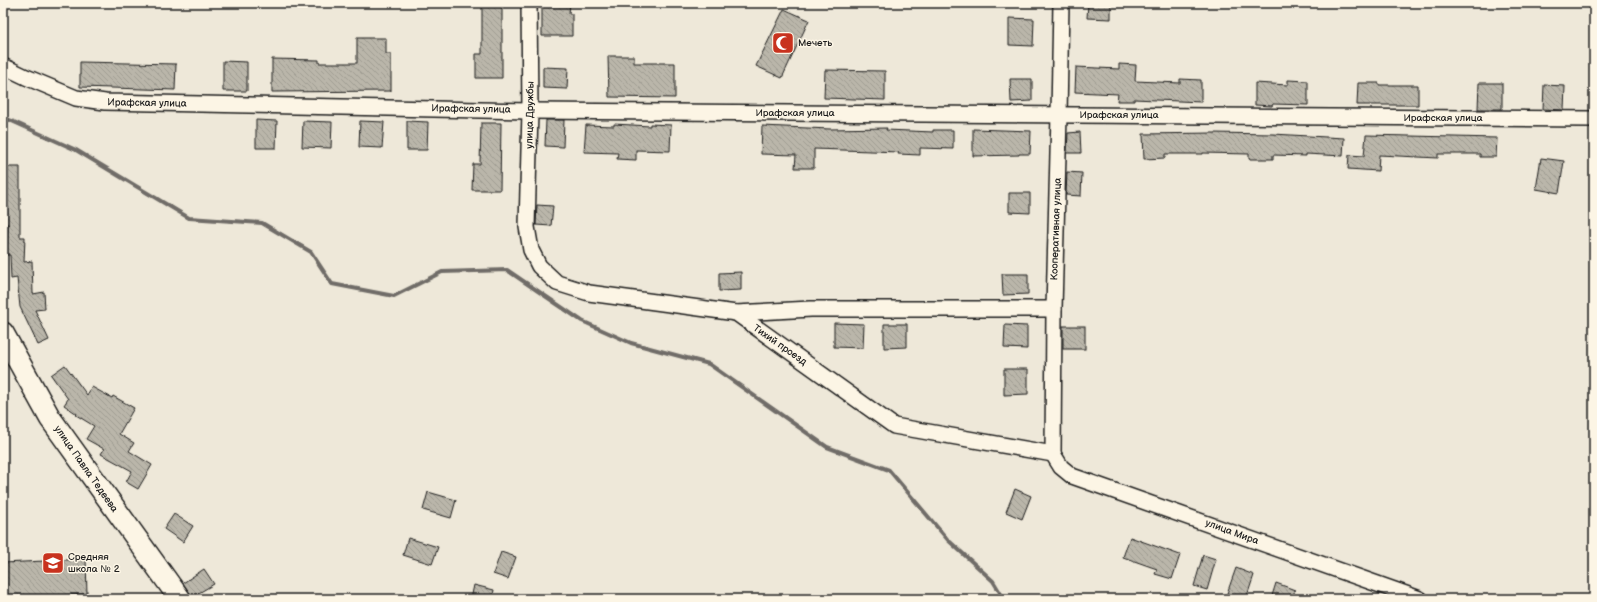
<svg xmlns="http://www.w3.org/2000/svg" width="1597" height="602" font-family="'Balsamiq Sans',sans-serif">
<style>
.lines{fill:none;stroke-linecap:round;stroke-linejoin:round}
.stream{stroke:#6f6c67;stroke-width:4}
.building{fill:url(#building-back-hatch);stroke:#1c1c1c}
.minor-casing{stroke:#1c1c1c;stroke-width:18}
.secondary-casing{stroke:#1c1c1c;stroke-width:24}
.minor{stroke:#fcf5e5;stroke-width:15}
.secondary{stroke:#fcf5e5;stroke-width:21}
.labels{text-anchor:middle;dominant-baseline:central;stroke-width:3;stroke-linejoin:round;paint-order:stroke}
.poi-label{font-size:10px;fill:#1c1c1c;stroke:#fcf5e5;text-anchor:start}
.street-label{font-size:10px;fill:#1c1c1c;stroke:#fcf5e5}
</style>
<defs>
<pattern id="building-back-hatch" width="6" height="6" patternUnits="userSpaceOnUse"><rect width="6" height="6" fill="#bab6aa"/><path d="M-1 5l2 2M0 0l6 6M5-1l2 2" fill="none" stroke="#9f9c92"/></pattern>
</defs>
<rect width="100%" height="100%" fill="#eee8d9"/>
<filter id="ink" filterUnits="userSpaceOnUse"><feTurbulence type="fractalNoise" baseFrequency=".025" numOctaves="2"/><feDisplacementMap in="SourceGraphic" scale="8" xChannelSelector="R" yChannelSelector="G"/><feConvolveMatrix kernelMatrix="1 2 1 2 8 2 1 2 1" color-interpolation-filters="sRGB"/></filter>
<g filter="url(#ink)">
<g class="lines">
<polyline class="stream" points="3,117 76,150 189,218 262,223 311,252 332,284 394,296 442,272 507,270 582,321 631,343 709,364 827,447 889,470 948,540 993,581 1004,599"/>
</g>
<g class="building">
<polygon points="482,3 502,3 502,78 476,78 476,54 482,54"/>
<polygon points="542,3 570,3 569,14 572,14 572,36 542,36"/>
<polygon points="1088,3 1111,3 1111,19 1087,18"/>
<polygon points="784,9 809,20 782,78 756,66"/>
<polygon points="1009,18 1034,19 1033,46 1009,45"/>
<polygon points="357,38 386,38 386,54 391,54 391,91 272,92 272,59 319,60 319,63 357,63"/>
<polygon points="608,56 634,56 634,63 675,63 675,98 609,97"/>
<polygon points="223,61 247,62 247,91 223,91"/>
<polygon points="80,62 176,64 175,90 80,87"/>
<polygon points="1119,64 1136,65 1135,81 1180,83 1180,79 1201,80 1201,102 1134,99 1134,101 1117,101 1118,94 1075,92 1076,67 1119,69"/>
<polygon points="543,67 568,68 567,89 543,88"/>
<polygon points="825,70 885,71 885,100 824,98"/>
<polygon points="1010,79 1032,79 1032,101 1011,102"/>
<polygon points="1288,80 1308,81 1308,105 1273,104 1272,106 1255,105 1255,83 1288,85"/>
<polygon points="1358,83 1379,83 1379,85 1418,85 1418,105 1357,105"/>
<polygon points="1479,83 1502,83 1502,109 1478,109"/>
<polygon points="1544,85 1565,86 1564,110 1543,109"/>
<polygon points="256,120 277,121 276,148 256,148"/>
<polygon points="546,120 564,120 563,147 545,146"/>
<polygon points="303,121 332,122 331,148 302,147"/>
<polygon points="360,121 384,122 382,148 359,147"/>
<polygon points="407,121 428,122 427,150 407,150"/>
<polygon points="481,123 501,123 500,190 472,190 473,164 480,164"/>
<polygon points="614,124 650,126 650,124 671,125 670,151 636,150 636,160 617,159 618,153 584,152 586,125 614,126"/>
<polygon points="762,126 830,129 887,128 886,130 933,132 933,130 953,130 953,149 920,148 920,155 898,154 899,152 814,149 814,168 795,168 796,155 761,154"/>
<polygon points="973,129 1031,131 1030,154 1019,154 1019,155 973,156"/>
<polygon points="1080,132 1081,153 1067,153 1068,133"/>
<polygon points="1213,133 1273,134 1344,138 1343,156 1306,154 1306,156 1273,155 1273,159 1249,159 1249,154 1203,153 1203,154 1165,154 1165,158 1144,159 1143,134"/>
<polygon points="1366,135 1497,138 1496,157 1480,157 1480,154 1438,154 1438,158 1379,155 1378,171 1348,169 1349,155 1364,156"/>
<polygon points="1541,158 1564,161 1559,193 1536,189"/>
<polygon points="3,167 20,167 20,237 25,237 24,262 32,261 33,294 44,292 45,309 35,310 49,340 38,345 20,307 17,278 11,279 10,255 6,255 8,224 4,224 5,188 3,189"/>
<polygon points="1067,172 1082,173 1081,196 1066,195"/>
<polygon points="1009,193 1030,193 1030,213 1009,212"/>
<polygon points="537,205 553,206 551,226 536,225"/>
<polygon points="741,272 741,290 719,291 719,273"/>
<polygon points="1002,274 1028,274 1028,294 1003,295"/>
<polygon points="834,323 864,324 863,348 834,347"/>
<polygon points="884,324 907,324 907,347 884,348"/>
<polygon points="1005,325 1027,326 1027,349 1004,348"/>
<rect x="1063" y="326" width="22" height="23"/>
<polygon points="65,365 87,395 92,387 112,398 113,396 134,408 119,434 134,443 129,451 152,465 138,489 126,482 132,471 101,454 104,449 86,439 94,426 76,415 77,414 64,405 68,399 51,375"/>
<polygon points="1004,369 1028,369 1028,394 1004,395"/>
<polygon points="1015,489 1031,496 1022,519 1006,512"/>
<polygon points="428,492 456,500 451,518 423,510"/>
<polygon points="174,514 193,526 183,542 164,529"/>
<polygon points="1130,537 1180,555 1172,579 1155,574 1157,569 1123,557"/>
<polygon points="408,538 438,547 432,564 403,555"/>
<polygon points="501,552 516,557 508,579 493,574"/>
<polygon points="1203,555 1216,559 1207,590 1194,586"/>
<polygon points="86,559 87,594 3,599 3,563"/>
<polygon points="1236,568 1254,575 1246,599 1225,599"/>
<polygon points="204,569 214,584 192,597 183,583"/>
<polygon points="1276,583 1295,590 1292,599 1271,599"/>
<polygon points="474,585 494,590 492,599 471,599"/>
</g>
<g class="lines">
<g class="minor-casing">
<g id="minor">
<polyline points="529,3 530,111 527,227 531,250 539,266 557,283 589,293 736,313 894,426 1053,454"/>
<polyline points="3,66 26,77 76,98 105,102 530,111 1594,119"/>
<polyline points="736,313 811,309 1054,309"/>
<polyline points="1053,454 1054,309 1059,115 1061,3"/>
<polyline points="1053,454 1061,467 1072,476 1420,599"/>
</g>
</g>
<g class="secondary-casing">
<polyline id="secondary" points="3,333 50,418 180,599"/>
</g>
<use href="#minor" class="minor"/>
<use href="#secondary" class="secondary"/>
</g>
</g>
<defs>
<g id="mosque-square" transform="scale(1.15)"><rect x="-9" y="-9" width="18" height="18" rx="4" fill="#c8321e" stroke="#fcf5e5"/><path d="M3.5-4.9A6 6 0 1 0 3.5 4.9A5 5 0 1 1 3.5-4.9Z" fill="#fff"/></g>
<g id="school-square" transform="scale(1.15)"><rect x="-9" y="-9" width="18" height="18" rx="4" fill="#c8321e" stroke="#fcf5e5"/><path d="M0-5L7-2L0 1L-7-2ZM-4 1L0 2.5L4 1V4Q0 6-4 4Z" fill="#fff"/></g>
</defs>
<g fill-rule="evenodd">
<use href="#mosque-square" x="783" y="43"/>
<use href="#school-square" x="53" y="563"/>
</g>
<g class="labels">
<g class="poi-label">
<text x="798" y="43">Мечеть</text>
<text x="68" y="557">Средняя<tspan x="68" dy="12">школа № 2</tspan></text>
</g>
<g class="street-label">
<text transform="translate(147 103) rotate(1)">Ирафская улица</text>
<text transform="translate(471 109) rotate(1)">Ирафская улица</text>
<text x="795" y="113">Ирафская улица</text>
<text transform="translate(530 115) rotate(-89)">улица Дружбы</text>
<text x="1119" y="115">Ирафская улица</text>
<text x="1443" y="118">Ирафская улица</text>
<text transform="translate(1056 229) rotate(-88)">Кооперативная улица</text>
<text transform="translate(780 345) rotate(35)">Тихий проезд</text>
<text transform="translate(86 469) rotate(55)">улица Павла Тедеева</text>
<text transform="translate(1232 532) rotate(20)">улица Мира</text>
</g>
</g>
<rect width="1597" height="602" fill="none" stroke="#fcf5e5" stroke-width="16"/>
<rect x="8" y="8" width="1581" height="586" fill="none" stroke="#1c1c1c" stroke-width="1.5" filter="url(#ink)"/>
</svg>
